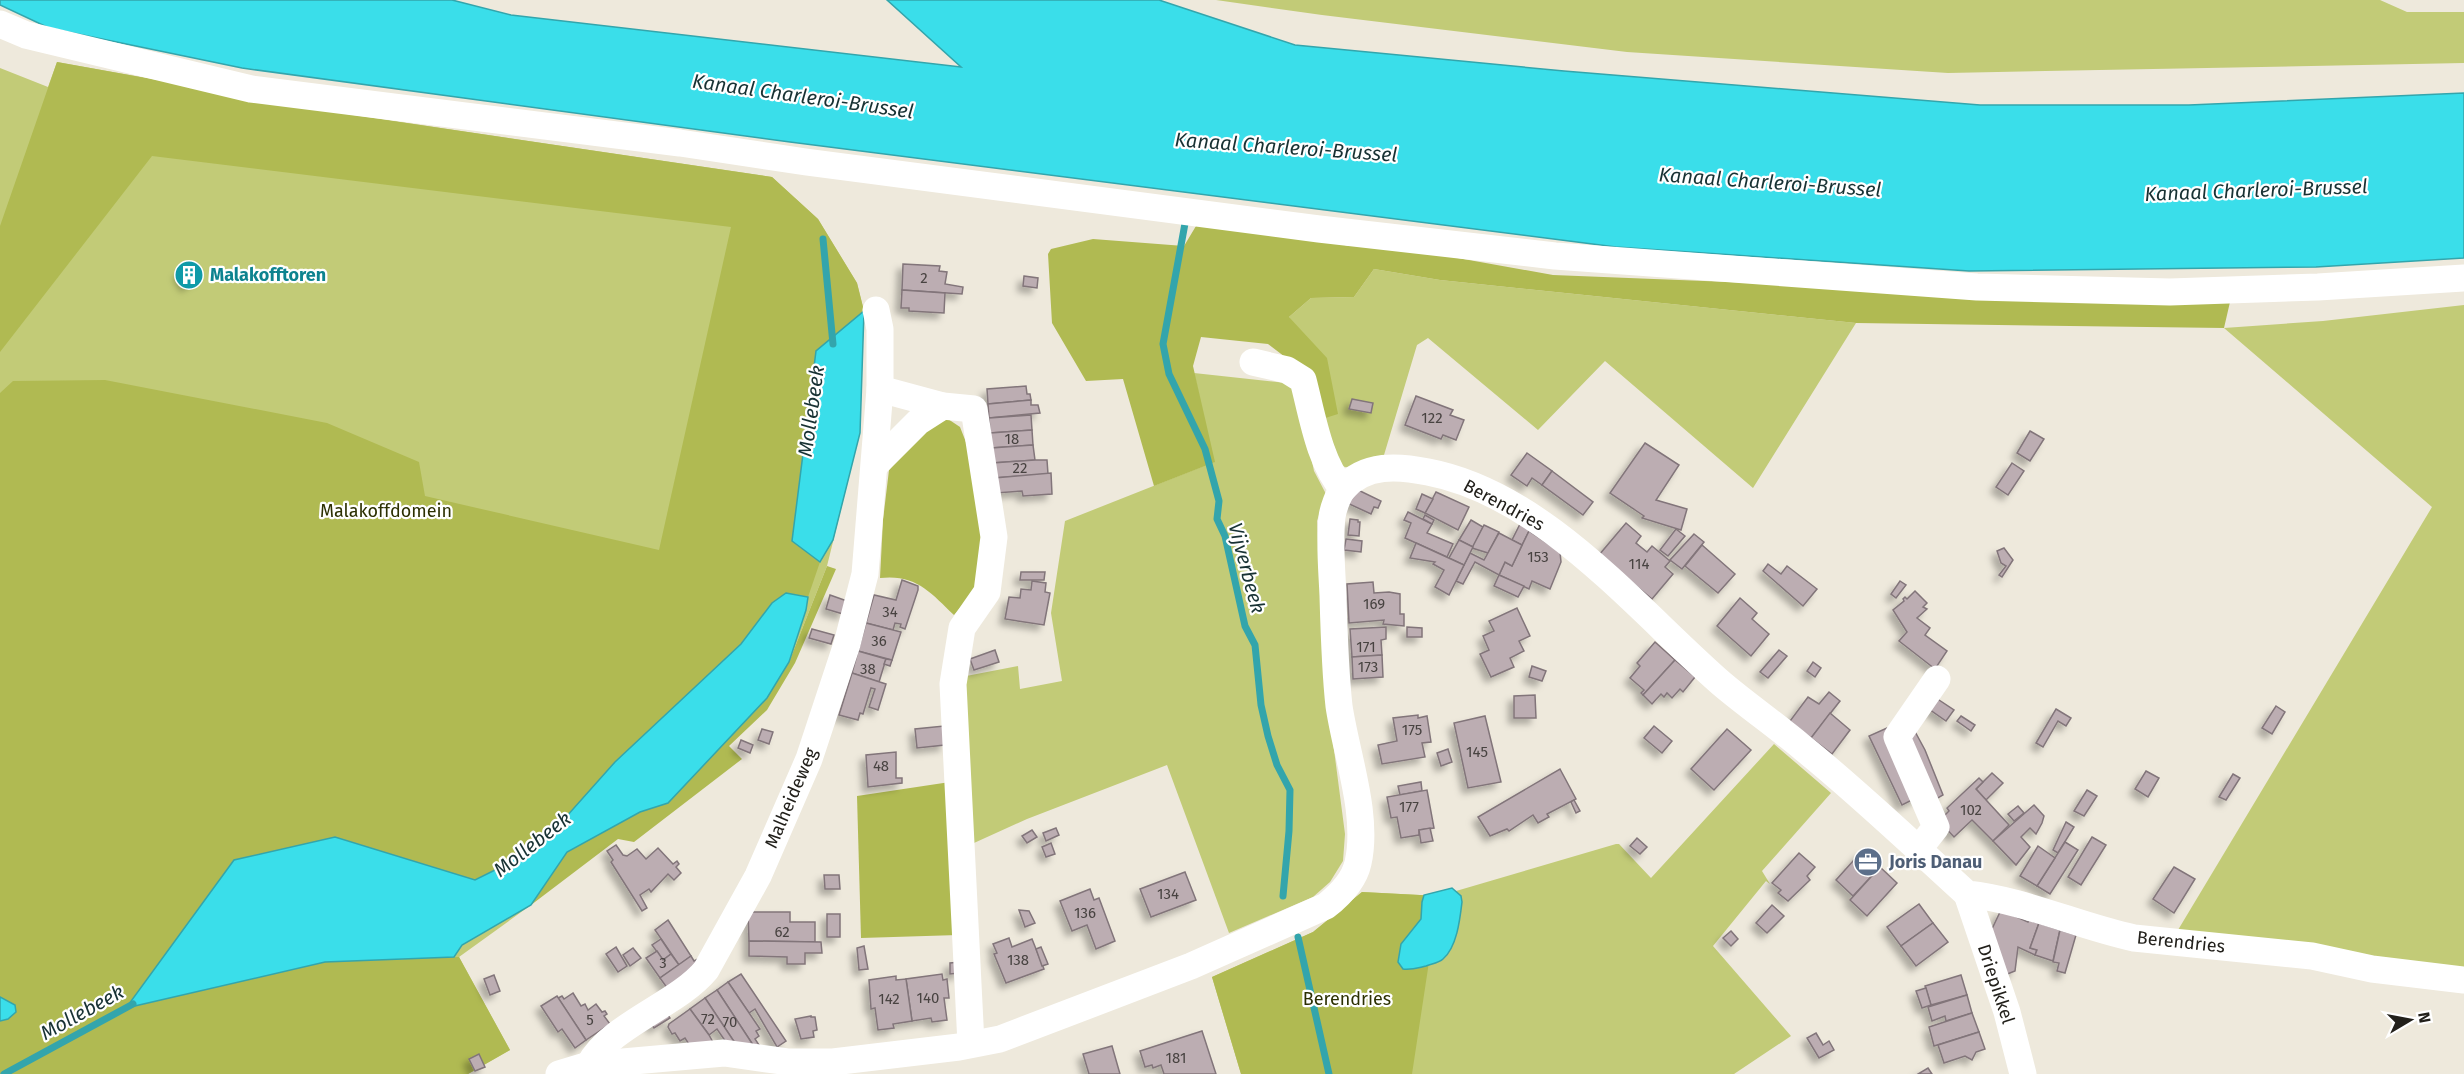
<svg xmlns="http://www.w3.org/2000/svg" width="2464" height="1074" font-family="'Fira Sans',sans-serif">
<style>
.green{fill:#c2cb77}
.forest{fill:#b0ba52}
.water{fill:#3adeea;stroke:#33a5ac;stroke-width:1.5}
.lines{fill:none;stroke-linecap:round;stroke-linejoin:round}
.stream{stroke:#33a5ac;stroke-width:7}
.building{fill:#bcadb2;stroke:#82757a;stroke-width:1.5;filter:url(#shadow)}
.minor{stroke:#fff;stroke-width:27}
.labels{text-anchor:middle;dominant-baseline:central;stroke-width:4.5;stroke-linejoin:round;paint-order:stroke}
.number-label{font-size:15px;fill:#484341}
.culture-label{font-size:18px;font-weight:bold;fill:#0d838f;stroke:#fff;text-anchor:start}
.street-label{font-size:18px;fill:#22201b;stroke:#fff}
.park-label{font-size:18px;fill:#2c3002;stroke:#fff}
.service-label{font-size:18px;font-weight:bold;fill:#4e5e75;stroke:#fff;text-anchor:start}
.water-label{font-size:20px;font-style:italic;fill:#183234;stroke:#fff}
</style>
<defs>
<filter id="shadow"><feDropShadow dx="-5.5" dy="5.5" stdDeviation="3" flood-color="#0004"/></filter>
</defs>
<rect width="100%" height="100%" fill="#eee9dc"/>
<g class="green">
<polygon points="1216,0 2380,0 2407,12 2464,12 2464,63 1948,73 1627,52 1322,15"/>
<polygon points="57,62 346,114 772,177 818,219 857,283 864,311 860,433 827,566 789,662 668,803 640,812 567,852 531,905 459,957 510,1050 468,1074 0,1074 0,68 48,87"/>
<polygon points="1374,269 1440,280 1856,323 1753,488 1605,361 1538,430 1428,338 1417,345 1384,455 1350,468 1341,466 1289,317 1311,298 1354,297"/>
<polygon points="2464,305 2464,971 2178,930 2432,507 2224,328 2323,321"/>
<polygon points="1194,373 1296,384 1314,471 1326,494 1317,521 1324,673 1345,834 1343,861 1330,882 1313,897 1229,933 1167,765 1027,819 974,843 961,677 1018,666 1020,689 1062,681 1051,613 1065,521 1214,462"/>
<polygon points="1774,744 1831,793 1762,871 1770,884 1766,881 1713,946 1791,1036 1734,1074 1241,1074 1212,977 1313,932 1362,892 1439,896 1616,844 1619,844 1651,878"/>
</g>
<g class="forest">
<polygon points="57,62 346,114 772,177 818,219 857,283 864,311 792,541 820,562 808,597 786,593 772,603 741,644 615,762 558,826 493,871 475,880 335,837 127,1008 325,962 459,957 510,1050 468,1074 0,1074 0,393 13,381 105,380 327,423 419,462 425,496 659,550 731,227 152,156 0,352 0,226"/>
<polygon points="1199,221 1283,231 1349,246 1374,243 1553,275 2230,302 2224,328 1856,323 1440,280 1374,269 1354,297 1311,298 1289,317 1327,358 1338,414 1319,420 1310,376 1268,344 1201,337 1193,366 1215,462 1154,486 1123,379 1086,381 1052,323 1048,254 1051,249 1093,239 1184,246"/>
<path d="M948,419l12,8 11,28 18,93 -10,37 -25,30c-24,-23 -38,-41 -74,-37l3,-58 6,-50 34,-41z"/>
<polygon points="827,566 836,569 795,663 767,710 729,746 742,759 634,842 618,839 531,905 567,852 640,812 668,803 789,662"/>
<polygon points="950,782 958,935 861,938 857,796"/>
<polygon points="1362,892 1439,896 1412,1074 1241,1074 1212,977 1313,932"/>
</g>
<g class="water">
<polygon points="0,0 452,0 511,15 961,67 887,0 1159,0 1295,45 1564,71 1980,105 2189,105 2464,93 2464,258 2316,267 1969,271 1616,247 790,142 242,68 49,28 0,5"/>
<polygon points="864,311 860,433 833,540 820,562 792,541 816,351"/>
<polygon points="786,593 808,597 806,610 789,662 767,698 668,803 640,812 567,852 531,905 462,945 454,957 325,962 126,1008 234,860 335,837 475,880 493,871 558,826 615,762 741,644 772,603"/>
<path d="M1452,888l9,8 1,6c-2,17 -5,45 -19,57 -4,4 -12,5 -17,7 -9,2 -14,4 -23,3l-5,-7 3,-18 20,-25 1,-17 2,-7z"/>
<polygon points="0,997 15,1005 16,1012 8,1019 0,1021"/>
</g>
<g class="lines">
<g class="stream">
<polyline points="1186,218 1163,344 1169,374 1205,449 1219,501 1217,519 1225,536 1245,626 1255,645 1261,705 1268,736 1277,765 1290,790 1289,831 1283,896"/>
<polyline points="823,239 833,344"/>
<polyline points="1298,937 1329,1074"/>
<polyline points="4,1074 133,1004"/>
</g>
</g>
<g class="building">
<polygon points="903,264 940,266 939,271 947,272 945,284 963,287 962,294 902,290"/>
<polygon points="192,265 199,278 186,286 179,273"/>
<polygon points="1024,276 1038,278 1037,288 1023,286"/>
<polygon points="902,290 945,293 944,313 909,311 909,308 901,308"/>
<polygon points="1026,386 1027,394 1030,394 1031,400 988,404 987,389"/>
<polygon points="1416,396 1453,410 1450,415 1464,420 1456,440 1443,435 1441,439 1405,425"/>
<polygon points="1352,399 1373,403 1371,413 1349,409"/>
<polygon points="1031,400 1031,405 1038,405 1040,413 989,418 988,404"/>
<polygon points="1031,415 1032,430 990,433 989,418"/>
<polygon points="1032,430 1033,445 991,448 990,433"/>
<polygon points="2030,431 2044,439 2030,461 2017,453"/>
<polygon points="1645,443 1679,465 1656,500 1687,509 1681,530 1642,518 1644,516 1610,493"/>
<polygon points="1033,445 1035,460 992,463 991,448"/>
<polygon points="1527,453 1552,471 1542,485 1532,478 1527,486 1511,475"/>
<polygon points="1035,460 1047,460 1048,474 994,478 992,463"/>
<polygon points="2012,463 2024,471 2008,495 1996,487"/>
<polygon points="1552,471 1593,502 1583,515 1542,485"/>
<polygon points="1051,473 1052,494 1023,496 1022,491 996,493 994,478"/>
<polygon points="1354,488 1381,501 1378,508 1374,507 1371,514 1347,503"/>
<polygon points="1436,492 1469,507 1458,530 1425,513"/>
<polygon points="1422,494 1433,499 1425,513 1416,509"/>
<polygon points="1408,512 1432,524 1427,533 1453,544 1447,557 1405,538 1411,523 1404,520"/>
<polygon points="1425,515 1434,520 1432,524 1423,519"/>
<polygon points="1350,519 1358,520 1358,522 1360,522 1359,536 1348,535"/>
<polygon points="1471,520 1483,527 1473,547 1459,540"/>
<polygon points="1626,523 1641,536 1636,543 1647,552 1652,546 1670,561 1665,567 1673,574 1652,599 1599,555"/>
<polygon points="1520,524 1530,529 1522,545 1512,540"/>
<polygon points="1484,525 1499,532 1488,553 1472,548"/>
<polygon points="1676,529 1685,536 1668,556 1660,550"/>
<polygon points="1529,531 1560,552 1561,562 1550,589 1532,581 1529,589 1499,575 1505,562 1512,566"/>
<polygon points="1499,533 1522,545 1512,566 1505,562 1499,575 1475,562 1463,584 1456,581 1470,553 1484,560"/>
<polygon points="1694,534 1704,542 1682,569 1670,560"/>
<polygon points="1346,539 1362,541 1361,552 1344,550"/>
<polygon points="1459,540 1473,547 1464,565 1449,558"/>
<polygon points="1416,543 1464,565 1449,595 1435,587 1444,570 1433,564 1435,562 1410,558"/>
<polygon points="1702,545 1735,574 1718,593 1685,566"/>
<polygon points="2004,548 2013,560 2002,577 1999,575 2006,566 2001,563 1997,551"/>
<polygon points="1768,564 1781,574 1787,566 1817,589 1803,606 1763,571"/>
<polygon points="1021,572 1045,572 1044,580 1020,580"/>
<polygon points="1499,575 1524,586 1518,597 1494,586"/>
<polygon points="902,580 918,586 918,590 905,629 900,627 901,624 895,623 893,630 866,623 874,595 896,600"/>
<polygon points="1032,581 1046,583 1045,592 1050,593 1044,625 1005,619 1009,597 1020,598 1021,589 1031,590"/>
<polygon points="1900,581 1906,585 1896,598 1891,594"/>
<polygon points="1373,582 1374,593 1389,592 1400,594 1400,614 1404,614 1404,626 1383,624 1384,620 1349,623 1347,584"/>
<polygon points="1915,591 1927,603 1923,607 1927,609 1917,618 1930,628 1925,635 1947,651 1935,669 1899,641 1907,632 1893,610 1904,601 1903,599 1905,597 1907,599"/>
<polygon points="830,595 847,601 843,614 826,609"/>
<polygon points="1740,598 1757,613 1752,619 1769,634 1751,656 1717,626"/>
<polygon points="1517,608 1530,636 1519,641 1524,651 1510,658 1514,667 1491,677 1480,654 1489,650 1483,636 1494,631 1489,621"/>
<polygon points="866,623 901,632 892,660 858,651"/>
<polygon points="1386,627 1386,639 1381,640 1382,655 1352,657 1350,629"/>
<polygon points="1407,627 1422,628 1422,637 1407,637"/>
<polygon points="812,629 834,635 831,644 809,638"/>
<polygon points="1655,642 1675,660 1643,695 1641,693 1644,690 1630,678 1640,666 1637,663"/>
<polygon points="995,650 999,662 974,670 970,659"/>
<polygon points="1779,650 1787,656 1768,678 1760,672"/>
<polygon points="858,651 886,659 879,682 852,673"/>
<polygon points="1382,655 1383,677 1353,679 1352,657"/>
<polygon points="886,659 892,660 890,666 884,664"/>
<polygon points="1675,660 1695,677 1683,692 1680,689 1672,698 1667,693 1664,697 1661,694 1652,704 1643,695"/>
<polygon points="1813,662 1821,668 1815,677 1807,671"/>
<polygon points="1532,666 1546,671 1542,681 1529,677"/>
<polygon points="852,673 886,684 878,710 869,707 875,689 871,688 863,714 860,713 858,720 839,715"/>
<polygon points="1829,692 1840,701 1811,738 1790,721 1808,697 1819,704"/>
<polygon points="1535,695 1536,718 1514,718 1514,696"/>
<polygon points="1933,696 1954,710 1946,721 1926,707"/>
<polygon points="2276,706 2285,712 2272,734 2262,728"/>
<polygon points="2056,709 2071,718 2066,726 2058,721 2043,747 2036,743"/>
<polygon points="1830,713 1850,730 1832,754 1811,738"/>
<polygon points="1418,715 1418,718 1427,716 1431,742 1422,743 1425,757 1382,764 1378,745 1397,741 1393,718"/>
<polygon points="1485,716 1501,782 1468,788 1454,723"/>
<polygon points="1961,716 1975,725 1971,731 1957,721"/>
<polygon points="944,726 945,745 917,748 915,729"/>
<polygon points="1654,726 1672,741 1662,753 1644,738"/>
<polygon points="1912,726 1925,750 1943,795 1931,802 1904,739"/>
<polygon points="1887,728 1920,796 1902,805 1869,736"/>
<polygon points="762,729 773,732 769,744 758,740"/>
<polygon points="1727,729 1751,750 1714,790 1691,769"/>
<polygon points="741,740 753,745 750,753 738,748"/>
<polygon points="1448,749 1452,762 1441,766 1437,753"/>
<polygon points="896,752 896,778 902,778 902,783 868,787 866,755"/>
<polygon points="1560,769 1576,799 1547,814 1549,817 1538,823 1533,815 1509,831 1507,829 1490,836 1478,817"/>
<polygon points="2146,771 2159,778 2148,797 2135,789"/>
<polygon points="1992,773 2003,783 1986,800 1976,789"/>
<polygon points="2233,774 2240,778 2226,800 2219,797"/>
<polygon points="1979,778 1983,782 1976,789 2009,825 1993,841 1972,820 1954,837 1939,821 1949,811 1947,808"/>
<polygon points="1421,782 1422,791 1400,795 1398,786"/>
<polygon points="1427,790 1434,828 1419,830 1419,835 1401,838 1397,817 1391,818 1387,797"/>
<polygon points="2087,790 2097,796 2084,816 2074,811"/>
<polygon points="1574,800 1580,811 1576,813 1571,802"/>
<polygon points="2034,805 2044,816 2042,823 2036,834 2030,828 2021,837 2030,847 2016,865 1993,841"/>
<polygon points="2018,806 2024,813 2014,821 2008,814"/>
<polygon points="2066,822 2074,827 2058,853 2053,850"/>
<polygon points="1056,828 1059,835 1046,841 1043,833"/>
<polygon points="1430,828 1433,841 1421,843 1419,830"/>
<polygon points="1032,830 1037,837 1027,843 1022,836"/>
<polygon points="2092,837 2106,845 2081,885 2068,877"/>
<polygon points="1637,838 1647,847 1640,854 1630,846"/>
<polygon points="2065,842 2078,850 2050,894 2037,886"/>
<polygon points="1051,843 1055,854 1046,857 1042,847"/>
<polygon points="616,845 623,855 627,856 637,849 646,859 658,848 673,864 677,861 679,864 676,867 681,873 674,880 668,874 651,892 649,889 640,895 647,908 642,911 611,862 613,860 607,851"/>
<polygon points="2038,846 2055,858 2037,886 2020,876"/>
<polygon points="1862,851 1880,867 1853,896 1836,880"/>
<polygon points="1799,853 1815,867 1807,876 1810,880 1788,901 1778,893 1781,890 1772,883"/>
<polygon points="1880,867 1897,883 1867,916 1850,900"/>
<polygon points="2174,867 2195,879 2174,913 2153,899"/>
<polygon points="1185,872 1196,900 1151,917 1140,889"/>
<polygon points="824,875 839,875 840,889 825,889"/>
<polygon points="1090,889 1094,900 1099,898 1115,941 1096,949 1087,925 1072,931 1060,901"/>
<polygon points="1919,904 1933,923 1901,946 1887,927"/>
<polygon points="1772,905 1784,916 1767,933 1756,923"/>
<polygon points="1019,910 1029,911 1035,923 1025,927"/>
<polygon points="2001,910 2028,922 2029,920 2039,923 2030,948 2037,950 2035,955 2018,947 2015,971 2005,975 1990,933"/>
<polygon points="748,912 790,912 790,922 815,922 815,942 749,941"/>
<rect x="827" y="914" width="13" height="23"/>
<polygon points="668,920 691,956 679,965 655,930"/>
<polygon points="1933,923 1948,942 1916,966 1901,946"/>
<polygon points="2039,923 2060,930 2053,961 2035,955 2037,950 2030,948"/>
<polygon points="2060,930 2076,935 2065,973 2057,971 2059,963 2053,962"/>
<polygon points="1731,931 1738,939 1731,946 1723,938"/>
<polygon points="1009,938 1012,947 1032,939 1044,969 1006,983 994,954 997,953 993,944"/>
<polygon points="661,939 671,954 663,960 652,945"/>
<polygon points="749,941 821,942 822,953 805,953 805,964 787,964 787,957 749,956"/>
<polygon points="864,946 868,969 859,970 857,948"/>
<polygon points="616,947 627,966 618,972 606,954"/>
<polygon points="1041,947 1048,964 1042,966 1036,949"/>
<polygon points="633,948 641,958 630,966 623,955"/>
<polygon points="657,951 663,960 671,954 679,965 660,978 646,958"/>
<polygon points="691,956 694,961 698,959 699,970 670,992 660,978"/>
<polygon points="960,962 960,973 950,974 950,963"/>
<polygon points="741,974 786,1041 777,1047 755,1009 749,1013 728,982"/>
<polygon points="942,974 943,980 947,979 949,998 944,998 947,1020 932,1022 931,1018 912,1021 906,979"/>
<polygon points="494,975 500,991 490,995 484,979"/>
<polygon points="1961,975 1967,995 1931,1005 1925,986"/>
<polygon points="896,976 896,980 906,979 912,1021 893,1024 894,1028 878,1030 875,1008 871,1009 869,980"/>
<polygon points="728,982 760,1029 756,1031 759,1036 755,1039 761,1048 755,1048 717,990"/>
<polygon points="1926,988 1931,1005 1922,1008 1916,991"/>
<polygon points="717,990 755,1048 737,1046 705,998"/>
<polygon points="573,993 581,1006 585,1004 588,1010 596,1004 602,1012 605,1011 607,1014 604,1016 610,1024 586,1040 558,998 562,996 564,999"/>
<polygon points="1967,995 1972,1013 1946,1021 1945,1016 1932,1021 1928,1007"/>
<polygon points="557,996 586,1040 575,1048 562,1029 558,1032 541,1006"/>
<polygon points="705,998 737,1046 728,1045 717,1029 709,1035 690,1009"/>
<polygon points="690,1009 709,1035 714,1044 690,1046 685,1038 680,1041 675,1033 672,1034 668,1027 669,1024"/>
<polygon points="665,1011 670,1018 654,1028 649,1021"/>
<polygon points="1972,1013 1979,1032 1934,1046 1929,1027"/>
<polygon points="811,1016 811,1017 815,1017 817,1030 813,1031 814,1037 801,1039 795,1019"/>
<polygon points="1202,1031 1216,1074 1164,1074 1161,1065 1153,1068 1152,1065 1145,1067 1140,1051"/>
<polygon points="1979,1032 1985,1049 1976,1052 1972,1060 1965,1056 1944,1063 1938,1045"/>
<polygon points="1816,1033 1823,1045 1829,1041 1834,1050 1819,1058 1807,1038"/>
<polygon points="1112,1046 1120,1074 1089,1074 1083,1054"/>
<polygon points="479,1054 485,1067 475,1071 469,1059"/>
<polygon points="1928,1068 1932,1074 1918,1074"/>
</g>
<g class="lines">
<g class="minor">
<polyline points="0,24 26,35 251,89 680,143 806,162 1319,229 1555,256 1977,287 2170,292 2318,287 2464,278"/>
<path d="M1253,362l34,8 16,10c9,34 16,82 40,109"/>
<polyline points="880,389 943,406 974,409 994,537 987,592 962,628 953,684 971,1044"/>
<polyline points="875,465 918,422 943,406"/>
<polyline points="1918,850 1936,827 1897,737 1937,679"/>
<polyline points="1967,894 2007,1012 2023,1074"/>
<path d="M589,1065c21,-40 88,-60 117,-95l52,-94 51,-117 38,-115 18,-70 15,-185v-60l-4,-19"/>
<path d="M559,1074l30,-9 135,-12 65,9h44l126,-15 41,-8 191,-73 135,-60c14,-11 28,-25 32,-43 11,-48 -12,-109 -19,-157 -4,-36 -5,-74 -6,-110 -1,-26 -4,-53 -1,-79 1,-8 6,-22 11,-28 22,-26 56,-23 85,-17 116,22 209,138 294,212 26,22 55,42 81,64 57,46 110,97 164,146 57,6 111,32 167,44l178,18 60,13 92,11"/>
</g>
</g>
<defs>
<g id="building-disc" transform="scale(1.5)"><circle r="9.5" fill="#0f9aa8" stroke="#fff"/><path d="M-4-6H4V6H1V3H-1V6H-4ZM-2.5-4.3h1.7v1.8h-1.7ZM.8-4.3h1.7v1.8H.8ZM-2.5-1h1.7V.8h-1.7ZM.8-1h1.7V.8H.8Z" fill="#fff"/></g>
<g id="office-disc" transform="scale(1.5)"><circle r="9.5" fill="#5c6f8a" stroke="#fff"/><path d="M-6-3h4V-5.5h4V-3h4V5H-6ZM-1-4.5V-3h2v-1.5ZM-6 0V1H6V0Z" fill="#fff"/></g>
</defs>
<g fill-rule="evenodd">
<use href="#building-disc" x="189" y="275"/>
<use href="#office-disc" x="1868" y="862"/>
</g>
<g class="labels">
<g class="number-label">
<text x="924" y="278">2</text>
<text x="1432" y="418">122</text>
<text x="1012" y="439">18</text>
<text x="1020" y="468">22</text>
<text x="1538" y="557">153</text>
<text x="1639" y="564">114</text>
<text x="1374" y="604">169</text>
<text x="890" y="612">34</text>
<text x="879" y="641">36</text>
<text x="1366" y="647">171</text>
<text x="1368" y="667">173</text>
<text x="868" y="669">38</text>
<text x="1412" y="730">175</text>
<text x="1477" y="752">145</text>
<text x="881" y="766">48</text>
<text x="1409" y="807">177</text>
<text x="1971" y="810">102</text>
<text x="1168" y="894">134</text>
<text x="1085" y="913">136</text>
<text x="782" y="932">62</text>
<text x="1018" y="960">138</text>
<text x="663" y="963">3</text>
<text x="928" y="998">140</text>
<text x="889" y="999">142</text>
<text x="708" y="1019">72</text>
<text x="590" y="1020">5</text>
<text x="730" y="1022">70</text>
<text x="1176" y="1058">181</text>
</g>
<g class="culture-label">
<text x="210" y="275">Malakofftoren</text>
</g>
<g class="street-label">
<text transform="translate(1504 505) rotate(28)">Berendries</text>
<text transform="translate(791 798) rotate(-67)">Malheideweg</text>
<text transform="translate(2181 942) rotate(6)">Berendries</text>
<text transform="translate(1996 984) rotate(72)">Driepikkel</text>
</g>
<g class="park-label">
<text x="386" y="511">Malakoffdomein</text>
<text x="1347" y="999">Berendries</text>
</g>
<g class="service-label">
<text x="1889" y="862">Joris Danau</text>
</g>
<g class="water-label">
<text transform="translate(803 96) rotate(8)">Kanaal Charleroi-Brussel</text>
<text transform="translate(1286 147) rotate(4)">Kanaal Charleroi-Brussel</text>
<text transform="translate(1770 182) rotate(4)">Kanaal Charleroi-Brussel</text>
<text transform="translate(2256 190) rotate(-2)">Kanaal Charleroi-Brussel</text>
<text transform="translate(811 411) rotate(-82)">Mollebeek</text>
<text transform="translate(1247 568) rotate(75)">Vijverbeek</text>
<text transform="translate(532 844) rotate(-38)">Mollebeek</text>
<text transform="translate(82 1012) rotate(-29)">Mollebeek</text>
</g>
</g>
<g transform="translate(2410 1020) rotate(80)" stroke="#ffffff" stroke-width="4.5" paint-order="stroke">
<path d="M0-4.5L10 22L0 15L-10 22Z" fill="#22201b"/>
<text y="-9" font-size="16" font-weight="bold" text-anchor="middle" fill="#22201b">N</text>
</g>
</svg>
